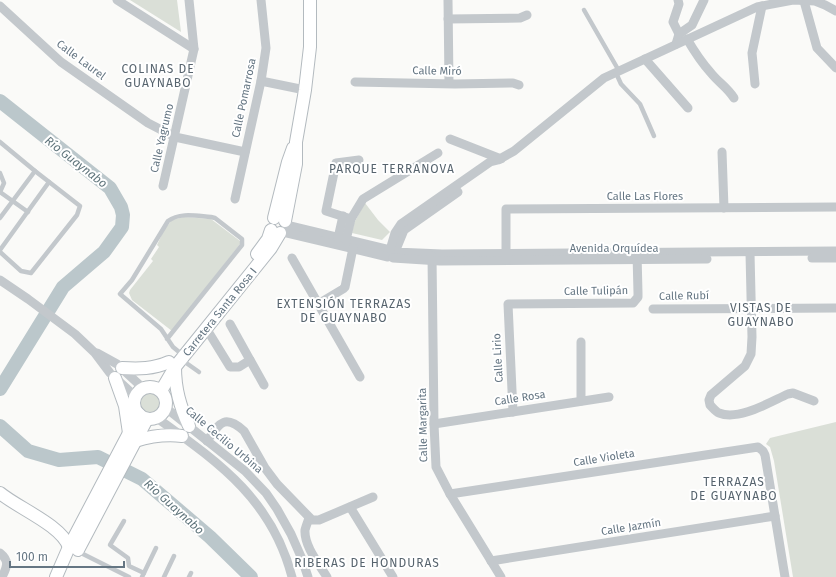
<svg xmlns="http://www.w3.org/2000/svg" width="836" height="577" font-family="'Fira Sans',sans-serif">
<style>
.green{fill:#dadfd7}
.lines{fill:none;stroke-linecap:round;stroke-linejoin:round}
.river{stroke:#bbc7cb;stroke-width:14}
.secondary-casing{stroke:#b3babf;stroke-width:14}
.lane{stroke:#c3c8cc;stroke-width:4.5}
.street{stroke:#c3c8cc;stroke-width:9}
.secondary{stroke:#fff;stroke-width:12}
.labels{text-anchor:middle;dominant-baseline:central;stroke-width:4;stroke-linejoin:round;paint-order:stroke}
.street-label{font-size:11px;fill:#657683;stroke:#fff}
.neighbourhood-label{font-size:12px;letter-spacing:1px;fill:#57646e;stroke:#fff}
.water-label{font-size:12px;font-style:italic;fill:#60757c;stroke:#fff}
</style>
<rect width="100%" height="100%" fill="#fafaf8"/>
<g class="green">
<polygon points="130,0 177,0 181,32"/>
<polygon points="365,203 378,220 390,232 382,240 352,233 354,223"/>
<polygon points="184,217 211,219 240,241 240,244 172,331 132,300 129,293 130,290 153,261 151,259 159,247 157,245 164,230 172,220"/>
<circle cx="151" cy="403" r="14"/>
<polygon points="836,422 836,577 793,577 774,461 770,447 766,444 770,438"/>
</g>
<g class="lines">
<g class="river">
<polyline points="0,101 110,188 121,207 123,215 122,227 104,252 63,287 0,389"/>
<polyline points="0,426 28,451 59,460 98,457 142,479 210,537 251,577"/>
</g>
<g class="secondary-casing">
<g id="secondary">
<polyline points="274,218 288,162 293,148"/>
<polyline points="285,221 296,164 296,142 305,90 310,47 310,0"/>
<polyline points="257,254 268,239 271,230"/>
<path d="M175,367c0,22 5,39 14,59"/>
<path d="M122,368c17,1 31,1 47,-6"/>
<polyline points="115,378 125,406 129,433"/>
<circle cx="150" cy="403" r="16"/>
<polyline points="161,391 175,367 271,248 280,233"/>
<path d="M135,441c16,-5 30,-7 47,-5"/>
<path d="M0,493c18,15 61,32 69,54"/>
<polyline points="78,550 147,419"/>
<polyline points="56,577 69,547 139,414"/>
</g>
</g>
<g class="lane">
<polyline points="584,10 619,71"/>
<polyline points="616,73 621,84 640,104 654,136"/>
<polyline points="0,142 35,171 80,206 77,215 31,273 21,271 0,252"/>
<polyline points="0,173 4,183 0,192"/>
<polyline points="0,192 28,212"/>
<polyline points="0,218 35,171"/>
<polyline points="0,250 49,182"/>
<path d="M167,339l75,-94v-6l-27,-21 -4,-1c-14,-1 -31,-5 -43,4l-36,59 -12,14 41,35 12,18 11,9"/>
<polyline points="182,360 199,372"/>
<polyline points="124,521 110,545 128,558 129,566 144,573"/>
<polyline points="77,551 129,577"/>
<polyline points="142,577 156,548"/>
<polyline points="164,577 174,556"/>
<polyline points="189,577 191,573"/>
</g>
<g class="street">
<polyline points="117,0 194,49"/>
<polyline points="448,0 449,83"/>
<polyline points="678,0 679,4 673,22 679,34"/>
<polyline points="804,1 817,48 836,68"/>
<polyline points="0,6 61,62 148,123 175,137 245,152"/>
<polyline points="448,19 520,18 527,15"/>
<path d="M687,39c7,12 15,24 24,34 8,10 16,14 23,25"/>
<polyline points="676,44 679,34 692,25 704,0"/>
<polyline points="645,59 688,108"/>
<polyline points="261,81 305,90"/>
<polyline points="355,82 455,84 513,83 519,85"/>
<polyline points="755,84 752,53 762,6"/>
<polyline points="450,139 501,159"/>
<polyline points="722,152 724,208"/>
<polyline points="163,186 194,49 189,0"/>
<polyline points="458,192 404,230 395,252 442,254 836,251"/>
<polyline points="235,199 261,81 266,48 261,0"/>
<polyline points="351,219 326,211 336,163 359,160"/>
<polyline points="286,225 390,250 395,233 401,224 490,162 498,160 514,151 604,78 757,7 793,0 815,1 825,5 836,11"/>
<polyline points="283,232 388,257"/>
<polyline points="338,238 343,216"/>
<polyline points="346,240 351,219 363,199 438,153"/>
<path d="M750,253l2,84 -1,17 -6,12 -34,29 -2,5 1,5c3,3 6,7 9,8 20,8 51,-11 69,-19l5,-1 21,8"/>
<polyline points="432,256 434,424 436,467 450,494 501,577"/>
<polyline points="292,258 360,377"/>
<polyline points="393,258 440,261 707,259"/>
<polyline points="812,258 836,258"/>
<polyline points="506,260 506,209 836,207"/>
<polyline points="0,280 28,299 75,334 95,353 110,373 136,397"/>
<polyline points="318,304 343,289 345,287 353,248"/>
<polyline points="653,309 836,308"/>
<polyline points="230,324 264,385"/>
<polyline points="206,328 230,367 239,367 250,360"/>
<polyline points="581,342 581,401"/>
<polyline points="97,353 117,364 144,389"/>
<polyline points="166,408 245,471 266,493 277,509 291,534 302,559 308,577"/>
<polyline points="513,412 508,304 633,303 638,297 638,293 637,253"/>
<path d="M157,418c61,44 115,81 135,159"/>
<polyline points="434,424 609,397"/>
<path d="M207,441c12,-17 17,-28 37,-10l21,37 12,16 35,36h7l54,-23"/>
<polyline points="450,494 758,447 763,451 765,455 785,577"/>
<polyline points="350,507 393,577"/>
<path d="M309,518c-1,3 -3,8 -4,12 -1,16 14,34 22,47"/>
<path d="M0,553c10,8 7,14 2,24"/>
<polyline points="491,561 775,516"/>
</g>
<use href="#secondary" class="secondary"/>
</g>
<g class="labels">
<g class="street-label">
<text transform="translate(81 60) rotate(37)">Calle Laurel</text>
<text transform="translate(437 71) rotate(1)">Calle Miró</text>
<text transform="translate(244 98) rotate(-78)">Calle Pomarrosa</text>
<text transform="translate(162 138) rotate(-77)">Calle Yagrumo</text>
<text x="645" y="196">Calle Las Flores</text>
<text x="614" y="248">Avenida Orquídea</text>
<text transform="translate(596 291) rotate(-1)">Calle Tulipán</text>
<text transform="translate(684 296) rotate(-1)">Calle Rubí</text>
<text transform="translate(220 312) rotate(-51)">Carretera Santa Rosa I</text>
<text transform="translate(498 358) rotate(-93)">Calle Lirio</text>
<text transform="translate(520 398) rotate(-9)">Calle Rosa</text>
<text transform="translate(423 425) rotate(-91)">Calle Margarita</text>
<text transform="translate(224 440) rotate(40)">Calle Cecilio Urbina</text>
<text transform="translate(604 458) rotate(-9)">Calle Violeta</text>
<text transform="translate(631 527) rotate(-9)">Calle Jazmín</text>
</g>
<g class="neighbourhood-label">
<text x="158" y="69">COLINAS DE<tspan x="158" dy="14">GUAYNABO</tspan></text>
<text x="392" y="169">PARQUE TERRANOVA</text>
<text x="344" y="304">EXTENSIÓN TERRAZAS<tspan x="344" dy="14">DE GUAYNABO</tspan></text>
<text x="761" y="308">VISTAS DE<tspan x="761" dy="14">GUAYNABO</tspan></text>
<text x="734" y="482">TERRAZAS<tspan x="734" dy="14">DE GUAYNABO</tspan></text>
<text x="367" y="563">RIBERAS DE HONDURAS</text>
</g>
<g class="water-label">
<text transform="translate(76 162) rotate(38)">Río Guaynabo</text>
<text transform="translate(174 507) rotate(42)">Río Guaynabo</text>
</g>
</g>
<path d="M10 561v6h114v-6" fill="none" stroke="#657683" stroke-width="2"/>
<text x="16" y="561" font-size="12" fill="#657683" stroke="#ffffff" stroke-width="3" paint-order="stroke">100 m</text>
</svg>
